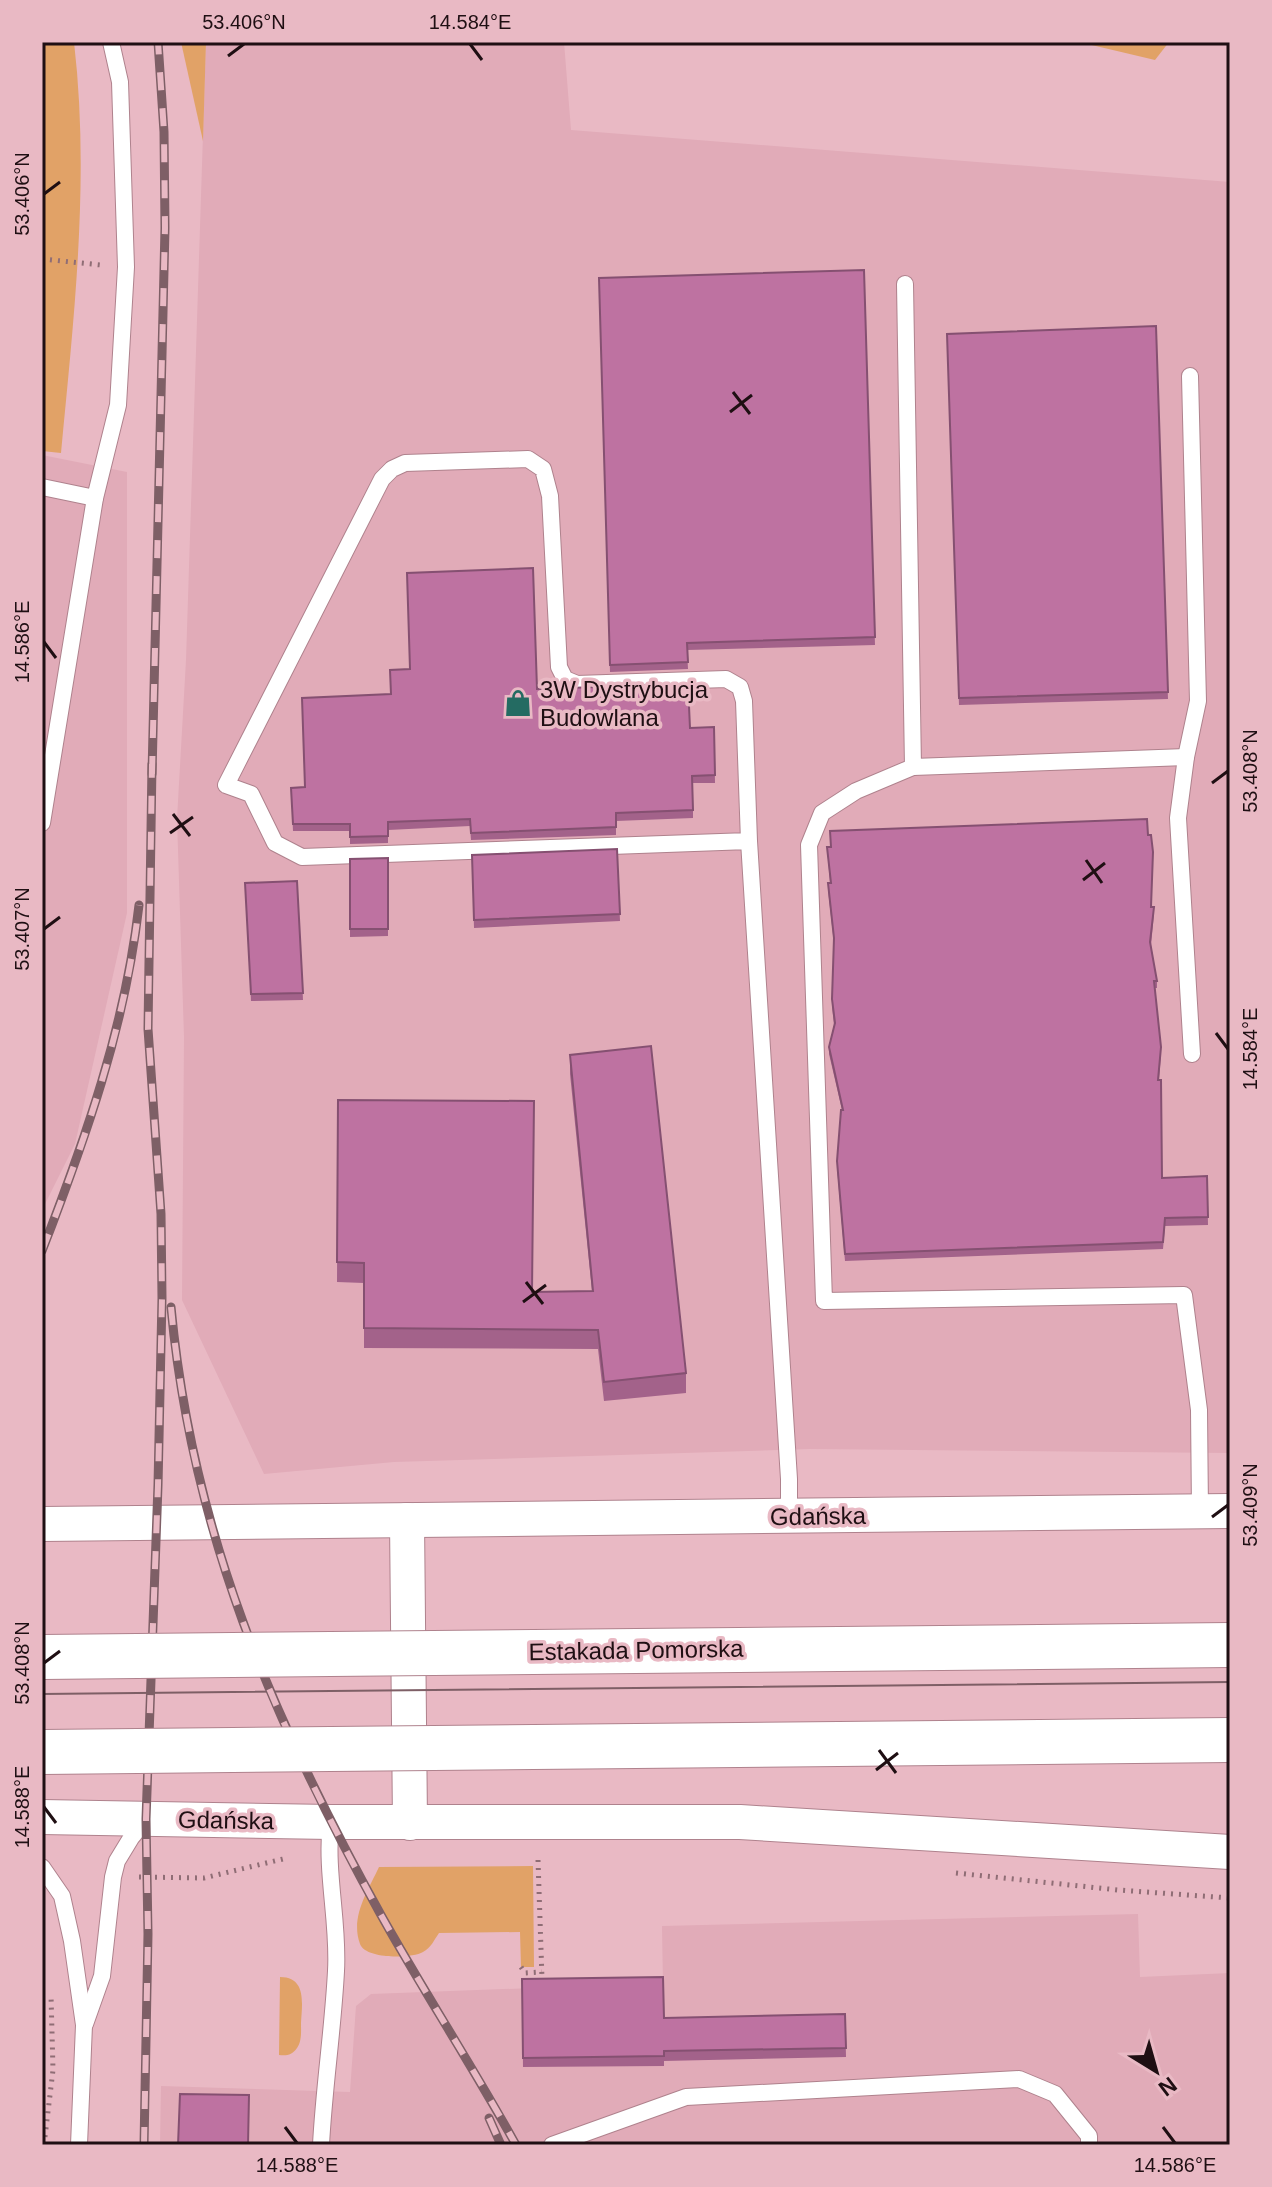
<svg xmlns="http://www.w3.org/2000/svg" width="1272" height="2187" font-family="Arial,sans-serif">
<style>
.built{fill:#e1abb8}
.green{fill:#e1a267}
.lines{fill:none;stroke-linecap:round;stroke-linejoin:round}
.service-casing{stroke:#af828d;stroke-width:18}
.minor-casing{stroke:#af828d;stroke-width:36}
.path{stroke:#8f6d75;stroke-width:5;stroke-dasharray:2 6;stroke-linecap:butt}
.service{stroke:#fff;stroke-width:16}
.minor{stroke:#fff;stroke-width:34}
.tram{stroke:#7e5f66;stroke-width:2}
.rail-casing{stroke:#7e5f66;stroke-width:9}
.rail{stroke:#e9b9c4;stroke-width:6;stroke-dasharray:18;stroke-linecap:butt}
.primary-bridge-casing{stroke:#af828d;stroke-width:46;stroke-linecap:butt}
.primary-bridge{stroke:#fff;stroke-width:44}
.wall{fill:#a3628a}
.building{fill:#be72a1;stroke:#855071;stroke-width:2}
.ticks{fill:none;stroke:#1f0f13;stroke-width:3}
.labels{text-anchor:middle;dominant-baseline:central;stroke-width:7;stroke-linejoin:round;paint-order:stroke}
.poi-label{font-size:24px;fill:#1f0f13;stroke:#e9b9c4;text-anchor:start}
.street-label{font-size:24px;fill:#1f0f13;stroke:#e9b9c4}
.neatline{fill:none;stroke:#1f0f13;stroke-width:3}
.ticks-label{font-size:20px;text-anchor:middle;fill:#1f0f13}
</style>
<rect width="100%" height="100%" fill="#e9b9c4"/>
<g class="built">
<polygon points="206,42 564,42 571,130 1230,182 1230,1453 810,1449 394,1462 264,1474 182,1300 184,1037 177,819 186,660"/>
<polygon points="42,455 127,472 127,913 75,1144 42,1210"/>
<polygon points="1138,1914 1140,1977 1230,1973 1230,2145 160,2145 161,2086 350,2092 356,2006 371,1994 533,1988 533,1978 550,1978 550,1987 663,1987 662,1926"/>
</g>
<g class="green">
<path d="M42,42h32c16,137 0,274 -13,411l-19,-2z"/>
<polygon points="181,42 206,42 203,141"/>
<polygon points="1079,42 1169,42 1155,60"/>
<path d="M533,1866l1,101h-13l-1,-35 -81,1c-5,7 -8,15 -16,19 -12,7 -58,7 -63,-8 -10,-27 8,-53 19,-77z"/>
<path d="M280,1977c27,0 22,27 21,46 0,8 1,18 -4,25 -5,7 -10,8 -18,7z"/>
</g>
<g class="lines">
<g class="service-casing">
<g id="service">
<polyline points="905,284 913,767 1186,757"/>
<polyline points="1190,376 1198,701 1186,757 1178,818 1192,1054"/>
<polyline points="42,487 95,498"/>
<polyline points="913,767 856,791 822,813 809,845 824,1301 1184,1295 1199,1410 1200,1512"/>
<polyline points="42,823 95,498 118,405 126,267 120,82 111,42"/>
<polyline points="749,841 744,701 740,687 726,679 577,684 565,679 559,667 550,496 543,469 528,459 405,463 392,469 382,479 226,785 251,794 275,843 302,857 749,841 789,1479 789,1516"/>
<polyline points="42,1867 62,1896 72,1941 84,2025 79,2145"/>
<polyline points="85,2024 102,1976 113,1877 117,1861 131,1838 146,1820"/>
<path d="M321,2145c3,-58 12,-116 15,-174 3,-49 -11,-99 -5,-149"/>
<polyline points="552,2145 686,2097 1019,2079 1055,2094 1089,2136 1089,2145"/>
</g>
</g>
<g class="minor-casing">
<g id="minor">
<polyline points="407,1520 410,1823"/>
<polyline points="42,1524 1230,1511"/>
<polyline points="42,1817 331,1822 740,1822 1230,1852"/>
</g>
</g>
<g class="path">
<polyline points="42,259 101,265"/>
<polyline points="538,1860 542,1979"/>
<polyline points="956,1873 1118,1890 1230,1898"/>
<polyline points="139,1877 204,1878 283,1859"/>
<polyline points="521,1967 525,1973 542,1972"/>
<polyline points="44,2145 53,2070 51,1995"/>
</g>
<use href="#service" class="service"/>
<use href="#minor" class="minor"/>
<polyline class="tram" points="42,1694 1230,1682"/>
<g class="rail-casing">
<g id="rail">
<polyline points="152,774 165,228 164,132 158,42"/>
<path d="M42,1251c44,-114 83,-223 97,-346"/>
<path d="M171,1307c21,226 101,411 210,608 43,77 92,152 135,230"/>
<polyline points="489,2118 501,2145"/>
<polyline points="144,2145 148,1934 146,1819 158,1485 162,1298 161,1214 148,1029 152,764"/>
</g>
</g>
<use href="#rail" class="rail"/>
<g class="primary-bridge-casing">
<g id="primary-bridge">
<polyline points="42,1657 1230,1645"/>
<polyline points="42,1752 1230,1740"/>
</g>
</g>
<use href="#primary-bridge" class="primary-bridge"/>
</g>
<g class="wall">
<polygon points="864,270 875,645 687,650 688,669 610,672 599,278"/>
<polygon points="1156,326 1168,699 959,705 947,334"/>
<polygon points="537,689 690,728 714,727 715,783 693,783 693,818 616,821 616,835 471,840 470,826 388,830 388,843 350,844 350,831 293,831 291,788 305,787"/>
<polygon points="827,847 1152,907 1154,914 1151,945 1157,981 1157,988 1155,988 1161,1054 1159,1080 1162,1178 1207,1176 1208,1225 1165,1226 1163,1249 845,1261 837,1168 842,1110 829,1054 829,1047 834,1025 832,1006 834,944 828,890 828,883 830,883"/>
<polygon points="617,849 620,921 474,928 472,855"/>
<polygon points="388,858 388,936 350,937 350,859"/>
<polygon points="297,881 303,1000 251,1001 245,883"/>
<polygon points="570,1055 686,1373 686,1393 604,1401 598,1349 364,1348 364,1283 337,1282 338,1100 533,1292 592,1291 570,1074"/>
<polygon points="522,1979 664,2018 845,2014 846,2057 664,2061 664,2066 523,2067"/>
</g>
<g class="building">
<polygon points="864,270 875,637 687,643 688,662 610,665 599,278"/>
<polygon points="1156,326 1168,692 959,698 947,334"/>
<polygon points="533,568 537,689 688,684 690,728 714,727 715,775 692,776 693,810 616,813 616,827 471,833 470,819 388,822 388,836 350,837 350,824 293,824 291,788 305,787 302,698 391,694 390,670 410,669 407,573"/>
<polygon points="1147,819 1148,835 1151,835 1153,852 1151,907 1154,907 1150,942 1157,981 1154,981 1161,1047 1158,1080 1161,1080 1162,1178 1207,1176 1208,1217 1165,1218 1163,1242 845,1254 837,1161 841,1110 843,1110 829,1047 835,1023 832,999 834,938 828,883 831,883 827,847 831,847 830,831"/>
<polygon points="617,849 620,914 474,920 472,855"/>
<polygon points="388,858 388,929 350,929 350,859"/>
<polygon points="297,881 303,993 251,994 245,883"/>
<polygon points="651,1046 686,1373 604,1382 598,1330 364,1328 364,1263 337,1262 338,1100 534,1101 532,1292 593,1291 570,1055"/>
<polygon points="663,1977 664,2018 845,2014 846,2048 664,2051 664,2056 523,2058 522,1979"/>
<polygon points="180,2094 249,2095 248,2145 178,2145"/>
</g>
<path class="ticks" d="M470,44l12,16M228,56l16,-12M44,194l16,-12M733,392l17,22M730,412l22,-17M44,642l12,16M1212,783l16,-12M173,814l17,22M170,833l23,-16M1086,860l16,23M1083,880l22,-17M44,929l16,-12M1216,1033l12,16M526,1282l17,22M523,1302l23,-17M1212,1517l16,-12M44,1663l16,-12M879,1750l17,23M876,1770l22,-17M44,1807l12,16M285,2127l12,16M1163,2127l12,16"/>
<defs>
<g id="shop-bare" transform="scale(2.16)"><path d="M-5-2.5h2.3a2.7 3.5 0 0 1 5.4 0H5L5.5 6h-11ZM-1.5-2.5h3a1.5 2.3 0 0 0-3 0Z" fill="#246b62" stroke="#e9b9c4" stroke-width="2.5" paint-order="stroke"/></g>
</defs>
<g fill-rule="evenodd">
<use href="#shop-bare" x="518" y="703"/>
</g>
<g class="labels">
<g class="poi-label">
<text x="540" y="689">3W Dystrybucja<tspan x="540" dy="28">Budowlana</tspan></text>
</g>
<g class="street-label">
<text transform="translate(818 1516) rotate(-1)">Gdańska</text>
<text transform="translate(636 1650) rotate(-1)">Estakada Pomorska</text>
<text transform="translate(226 1820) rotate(1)">Gdańska</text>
</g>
</g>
<rect width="1272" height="2187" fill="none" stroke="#e9b9c4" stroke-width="88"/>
<g transform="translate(1156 2071) rotate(143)" stroke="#e9b9c4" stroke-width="6" paint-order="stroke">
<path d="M0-6L14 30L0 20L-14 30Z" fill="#1f0f13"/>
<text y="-12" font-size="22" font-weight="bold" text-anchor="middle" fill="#1f0f13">N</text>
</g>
<rect x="44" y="44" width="1184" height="2099" class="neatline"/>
<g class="ticks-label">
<text x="244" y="29">53.406°N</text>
<text x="470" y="29">14.584°E</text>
<text transform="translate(22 194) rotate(-90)" y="7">53.406°N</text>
<text transform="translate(22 642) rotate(-90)" y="7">14.586°E</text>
<text transform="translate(1250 771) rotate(-90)" y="7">53.408°N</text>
<text transform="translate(22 929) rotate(-90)" y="7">53.407°N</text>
<text transform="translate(1250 1049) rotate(-90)" y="7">14.584°E</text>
<text transform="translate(1250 1505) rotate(-90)" y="7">53.409°N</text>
<text transform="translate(22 1663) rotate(-90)" y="7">53.408°N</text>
<text transform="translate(22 1807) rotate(-90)" y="7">14.588°E</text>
<text x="297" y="2172">14.588°E</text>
<text x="1175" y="2172">14.586°E</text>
</g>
</svg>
